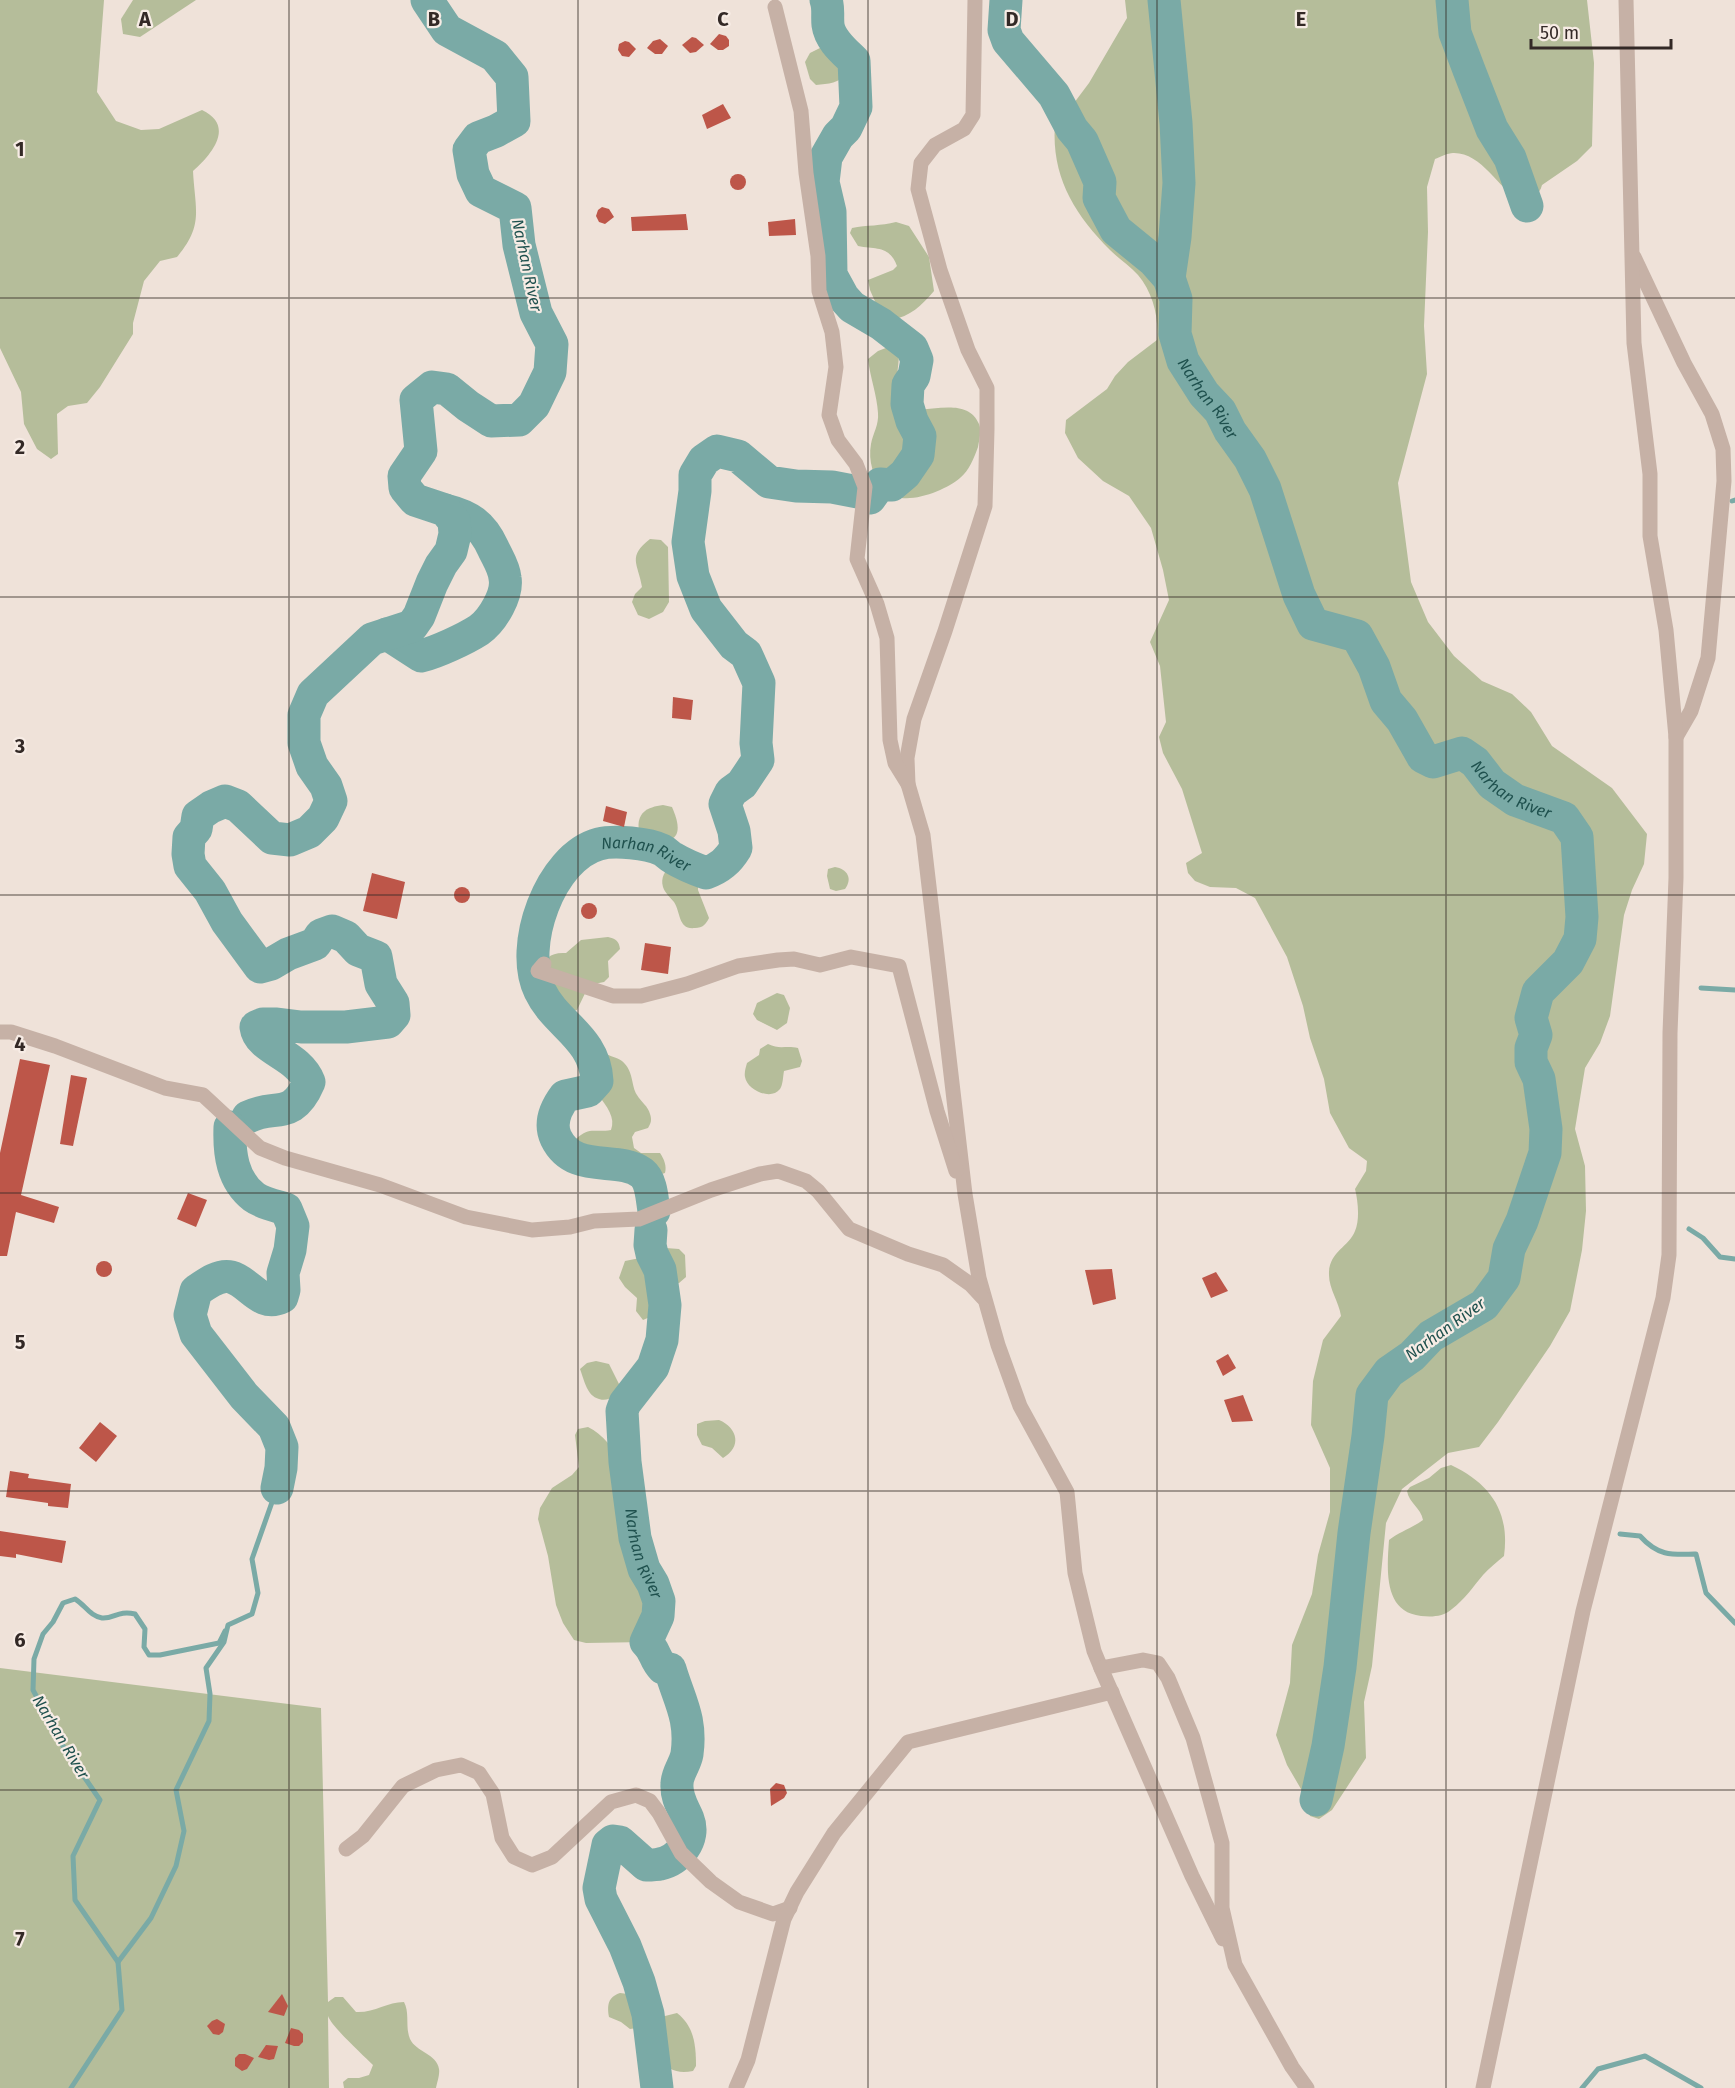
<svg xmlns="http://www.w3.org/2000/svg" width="1735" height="2088" font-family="'Fira Sans',sans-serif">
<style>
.green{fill:#b5bd9a}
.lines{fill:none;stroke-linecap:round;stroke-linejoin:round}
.stream{stroke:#7aaaa6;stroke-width:5}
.river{stroke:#7aaaa6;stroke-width:33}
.building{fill:#bd5649}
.minor{stroke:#c6b1a6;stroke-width:15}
.grid{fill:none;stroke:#332926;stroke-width:1.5;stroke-opacity:0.55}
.labels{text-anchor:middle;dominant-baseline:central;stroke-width:4.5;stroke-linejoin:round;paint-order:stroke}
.water-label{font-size:16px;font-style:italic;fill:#1f514e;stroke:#f7ece5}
.grid-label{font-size:20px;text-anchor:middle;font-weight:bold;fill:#332926;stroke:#f7ece5;stroke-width:4.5;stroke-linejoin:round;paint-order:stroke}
</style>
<rect width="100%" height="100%" fill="#efe2d9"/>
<g class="green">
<path d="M0,0h104l-7,92 19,29 25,9 18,-1 43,-19c34,16 9,45 -9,61 2,39 11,54 -16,86l-17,4 -16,20 -11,42v11l-33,53 -13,16 -19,3 -11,8 1,40 -7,5 -14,-10 -13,-25 -3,-32 -21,-44z"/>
<polygon points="133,0 196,0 140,37 123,34 121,19"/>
<path d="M1125,0h462l7,63 -2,83 -15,15 -35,24c-3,12 -12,12 -23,16 -20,-13 -38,-49 -66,-48 -5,0 -13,4 -18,6l-8,28 1,45 -4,94 3,48 -29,109 13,99 17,40 26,34 28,25 30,13 19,18 21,34 60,42 35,46 -3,30 -12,26 -8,25 -14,101 -10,27 -15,25 -10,61 10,37 1,45 -4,39 -12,61 -20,35 -52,76 -19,25 -31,6 -46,36 -16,34 -14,143 -8,36 2,56 -34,52 -13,9 -9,-3 -9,-27 -14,-24 -11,-30 14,-52 2,-38 20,-51 6,-39 12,-43v-44l-19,-43 2,-44 10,-41 18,-24c-2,-14 -12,-27 -12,-41 -1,-23 20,-28 26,-44 5,-12 3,-30 0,-42l11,-18 1,-10 -18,-13 -19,-35 -6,-34 -14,-41 -7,-32 -16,-49 -32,-59 -19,-10 -26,-1 -15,-6 -7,-8 -2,-10 16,-10 -20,-64 -19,-36 -4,-16 7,-15 -6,-56 -10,-24 19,-42 -6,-30 -12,-42 -22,-32 -26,-15 -25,-23 -13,-25 1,-13 41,-31 8,-13 13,-14 29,-22c2,-23 -4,-47 -19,-65 -8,-9 -19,-16 -28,-25 -36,-36 -59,-74 -55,-126l19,-21 15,-20 38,-65z"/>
<path d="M822,47l12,2 7,9 5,15c-6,10 -18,11 -30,12l-6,-6 -5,-17 5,-9z"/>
<path d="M896,222l13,4 20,31 5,34c-13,15 -23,25 -43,29l-10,-5 -11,-25 -2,-10 25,-10 4,-4c-8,-21 -20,-16 -39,-20l-8,-13 2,-5c15,-3 29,-2 44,-6z"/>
<path d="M891,346l8,7c0,15 -6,36 2,50 11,19 64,-13 78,21 3,7 0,16 -1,23 -4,11 -9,24 -18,31 -15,13 -59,31 -75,12 -12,-12 -17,-29 -14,-46 2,-11 8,-19 7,-31 -1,-18 -8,-36 -10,-54l10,-8z"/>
<path d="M650,539l11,1 7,7 1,55 -6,10 -14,7 -11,-4 -6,-13 3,-8 7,-7c-4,-24 -15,-30 8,-48z"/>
<path d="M663,805l9,2c16,36 -4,40 -33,24 -3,-18 8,-24 24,-26z"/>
<path d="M694,858l4,2v30l11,28c-3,6 -6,10 -14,10 -17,2 -14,-15 -21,-26 -4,-5 -9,-9 -11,-15 -5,-19 17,-27 31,-29z"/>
<path d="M835,867c12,2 18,11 10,22l-9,2 -6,-2 -3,-13 1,-7z"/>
<path d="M608,937c8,2 11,4 12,12l-12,12 1,16 -5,5 -15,3 -12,25c-23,8 -33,-22 -39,-39 8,-13 12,-19 28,-18l15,-13z"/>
<polygon points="777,993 784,995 790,1008 787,1023 777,1030 757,1020 753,1014 757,1003"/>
<path d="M768,1044c12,6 18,1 30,4l4,13 -2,6 -16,4c-1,5 -1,14 -4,18 -9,12 -33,1 -35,-12 -1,-5 1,-10 2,-14l12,-8 1,-6z"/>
<path d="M600,1052c7,3 16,5 22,9 12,10 9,25 15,34 4,7 11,11 13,19 2,6 1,9 -2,14l-13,4 -3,5 2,11 7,5h19c4,6 7,13 5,20 -33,11 -72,13 -91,-20l2,-14c14,-13 17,-6 35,-9 10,-24 -36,-46 -26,-73z"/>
<polygon points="666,1248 679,1249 685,1255 686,1277 679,1283 656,1287 659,1309 657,1314 643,1320 636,1311 637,1298 625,1287 619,1278 625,1261 645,1257"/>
<path d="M596,1361l13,3 11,22c-3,14 -20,19 -30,7 -5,-7 -7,-16 -10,-24l7,-6z"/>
<path d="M719,1420c19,8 23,27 4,38l-11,-10 -10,-3 -5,-10v-11l8,-3z"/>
<path d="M588,1427c32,16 49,64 46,98 -1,17 -6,30 -4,47 11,8 19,4 31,14l-5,47 -10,9 -60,1 -12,-3 -11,-17 -7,-18 -8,-49 -10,-37 2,-11 12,-20 20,-13 7,-8 -4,-32 3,-6z"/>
<path d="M1451,1465c40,19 59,47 53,91 -7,6 -15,12 -21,19 -10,12 -19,25 -31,34 -9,8 -20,8 -31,7 -38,-4 -34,-47 -32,-76 10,-8 23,-12 34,-20 -2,-12 -14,-17 -16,-29l3,-4 19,-9 12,-10z"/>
<path d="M0,1668l321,40 7,294 7,-5h8l13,15c18,1 31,-10 48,-10 6,11 1,25 6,37 6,13 27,15 29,30 1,5 -2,14 -3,19h-92l-1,-6 5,-4h11l10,-3 4,-10c-10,-10 -41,-38 -45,-49l1,72h-329z"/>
<path d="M620,1993l8,1 8,9 4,21 -3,4 -7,1 -9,-7 -12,-5c-2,-12 -1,-20 11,-24z"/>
<path d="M677,2013c17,13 19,32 19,53l-3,5c-36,7 -40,-26 -36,-53z"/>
</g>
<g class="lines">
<g class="stream">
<polyline points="1732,501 1735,500"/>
<polyline points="1701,988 1735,990"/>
<polyline points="1689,1229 1703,1238 1720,1257 1735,1259"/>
<path d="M1620,1534l20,2c18,20 31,19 56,18l10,39 29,30"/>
<path d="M118,1962l-43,-62 -2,-44 27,-56 -37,-54 -30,-56 1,-31 9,-25 10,-12 10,-19 12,-4c10,6 15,17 27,19 12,1 16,-8 33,-4l10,15 -1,18 5,8h11l59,-12 6,-12"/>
<polyline points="71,2088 122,2010 118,1962 151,1918 176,1866 184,1831 176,1790 209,1721 210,1694 206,1668 224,1642 228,1625 252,1614 258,1593 252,1559 277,1488"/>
<polyline points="1582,2088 1598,2069 1645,2056 1701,2088"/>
</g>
<g class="river">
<path d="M826,0c3,8 1,16 2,25 2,15 16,26 26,36l2,46 -10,21 -8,8 -12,21 -3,25 7,30 1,63 12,22 9,10 29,17 31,24 5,12 -3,16 -6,9 -1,19 5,17 8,15 -2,19 -13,19 -13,11 -12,-1 -10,14 3,-6"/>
<path id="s1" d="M1006,0l-2,30 4,11 46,54 18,34 10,12 18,41 -1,16 17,32 38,31 15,17 7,21 -1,35 8,27 21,33 16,17 10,20 20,28 15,30 34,106 14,29 44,12 17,31 12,34 16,19 21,37 10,5 29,-9 13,9 17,22 23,16 49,18 13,19 5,80 -2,22 -12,23 -30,30 -7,26 5,17 -5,13v14l8,17 7,50 -1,24 -23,68 -13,28 -5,29 -20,27 -53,31 -19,20 -23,16 -17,23 -4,41 -14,97 -14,134 -12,79 -12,54"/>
<polyline points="1164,0 1176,123 1179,183 1175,237 1169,278"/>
<polyline points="1452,0 1455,33 1469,70 1492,129 1510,158 1527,206"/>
<path d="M387,634l34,22c16,-4 44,-17 58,-26 14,-10 29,-36 26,-52 -1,-11 -8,-21 -12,-30 -11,-24 -24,-32 -48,-38"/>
<path d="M248,1117c27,-14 44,5 61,-35 -11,-28 -50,-32 -53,-55l7,-3h14l24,3h45l42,-5 6,-7 -1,-12 -12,-19 -5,-27 -18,-7 -12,-13 -14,-6 -11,4 -6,9 -27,10 -17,10 -11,3 -33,-45 -17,-31 -20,-25 -2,-12 1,-17 7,-8 2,-13 13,-9 14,-6 13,5 34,32 18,2 19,-8 14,-14 8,-17 -5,-15 -14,-20 -8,-23v-28l9,-21 59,-55 40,-13 7,-10 13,-33 9,-18 10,-14 4,-17 -1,-13 -9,-11 -30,-10 -10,-12 -1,-12 17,-25 -5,-51 16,-13 15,2 21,17 23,15 28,-1 15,-15 16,-33 2,-28 -16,-31 -17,-68 -4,-37 -34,-17 -8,-17 -4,-24 9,-12 18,-7 18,-10 -2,-44 -17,-21 -48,-26 -20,-30"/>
<path d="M230,1127c-1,26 2,53 24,70 8,6 22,9 32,12l7,17 -3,24 -7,23 1,17 -2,7c-22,11 -32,-15 -51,-20 -12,-3 -25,7 -35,14l-6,24 6,19 48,62 30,31 8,20 -1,21 -4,20"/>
<path id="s2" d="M654,1211c-2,-11 -2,-30 -12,-38 -25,-18 -68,2 -86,-35 -7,-15 0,-30 9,-42l23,-5 9,-10c-2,-44 -41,-56 -57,-90 -22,-44 10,-134 59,-147 15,-4 49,-1 63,6 4,2 7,6 11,8 10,6 22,11 33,15 14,-5 22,-12 30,-25l-2,-17 -9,-27 6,-12 11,-8 16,-24 -2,-17 3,-60 -13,-29 -12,-9 -28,-36 -13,-33 -5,-34 7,-51v-16l9,-15 13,-9 21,5 31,26 27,4 36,1 26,5"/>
<path id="s3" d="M651,1230l-1,15 2,9 8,16 5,35 -3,35 -9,27 -28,36 -3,8 3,51 10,76 9,31 9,15 6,17 -1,15 -12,26c10,9 8,17 17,26l7,1c9,31 22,49 17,85 -2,11 -10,19 -10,30 -1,14 6,23 11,35 8,20 -9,41 -28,45 -4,1 -10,1 -14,1l-26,-23 -7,-1 -5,4 -9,43 2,11 24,47 14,36 9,32 9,74"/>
</g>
</g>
<g class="building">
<polygon points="719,34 726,36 729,40 729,46 723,50 718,50 710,44"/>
<polygon points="692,37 696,38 704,45 696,52 690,53 682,45"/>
<polygon points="660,39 668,46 662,54 655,54 647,48 653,41"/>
<polygon points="625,41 629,42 636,49 629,57 622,56 618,50 619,44"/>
<polygon points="723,104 731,118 707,129 702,115"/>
<circle cx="738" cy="182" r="8"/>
<polygon points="602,207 609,209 614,217 605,224 599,222 596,216 598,210"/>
<polygon points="686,214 688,230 632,231 631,217"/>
<polygon points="795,219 796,235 769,236 768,222"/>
<polygon points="673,697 693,700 691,720 672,718"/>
<polygon points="606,806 627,812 624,827 603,821"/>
<polygon points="372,873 405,882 397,919 363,911"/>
<circle cx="462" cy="895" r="8"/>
<circle cx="589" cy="911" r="8"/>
<polygon points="645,943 671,947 668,974 641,970"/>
<polygon points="20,1059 50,1065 21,1195 59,1207 54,1223 16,1212 7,1256 0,1256 0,1153"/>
<polygon points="71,1075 87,1078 73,1146 60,1144"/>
<polygon points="188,1193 207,1200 196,1227 177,1219"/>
<circle cx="104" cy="1269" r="8"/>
<polygon points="1112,1269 1116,1299 1093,1305 1085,1270"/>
<polygon points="1216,1272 1228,1291 1211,1298 1202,1278"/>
<polygon points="1228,1354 1236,1368 1223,1376 1216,1361"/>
<polygon points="1243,1395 1253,1421 1232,1422 1224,1400"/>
<polygon points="100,1422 117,1436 96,1462 79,1448"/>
<polygon points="10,1471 29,1474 28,1478 71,1484 68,1508 48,1506 48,1503 6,1497"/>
<polygon points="0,1531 66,1541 62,1563 16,1554 16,1558 0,1556"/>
<polygon points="776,1783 784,1785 787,1793 784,1798 771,1806 770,1789"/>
<polygon points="282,1994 288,2006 284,2016 268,2012"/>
<polygon points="217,2019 225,2024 223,2032 219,2035 213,2034 207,2026 212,2021"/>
<polygon points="291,2028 299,2030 303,2034 303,2042 299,2046 294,2046 285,2043"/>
<polygon points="266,2045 278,2046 274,2059 269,2060 258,2057"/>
<polygon points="239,2054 245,2054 254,2058 247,2069 242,2071 235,2066 235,2058"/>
</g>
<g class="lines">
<g class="minor">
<polyline points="975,0 973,115 964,129 935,145 921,163 918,189 940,270 968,350 987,388 987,429 985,506 945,631 914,719 907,758 908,784 923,835 965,1194 979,1278 998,1345 1020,1406 1067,1492 1075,1573 1094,1651 1101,1668 1143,1660 1158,1663 1168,1678 1193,1738 1222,1843 1222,1908 1235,1965 1292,2067 1307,2088"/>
<polyline points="775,7 801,111 806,173 818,256 819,291 832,332 836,367 829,415 838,440 856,464 865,487 857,559 877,604 887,638 890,740 895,763 908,784"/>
<polyline points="1634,257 1684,363 1712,414 1723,449 1724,481 1708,658 1691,711 1676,737"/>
<polyline points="544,964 538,971 613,996 641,996 687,984 738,966 778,960 794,959 820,965 851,957 899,966 937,1111 956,1171"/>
<polyline points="0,1032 11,1032 55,1046 165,1088 203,1095 260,1148 285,1158 380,1185 466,1217 532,1230 570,1227 594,1221 639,1219 711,1190 760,1174 778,1171 806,1181 818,1191 849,1229 908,1254 943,1265 970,1284 983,1298"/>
<polyline points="1101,1668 1192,1876 1223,1939"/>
<polyline points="346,1849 363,1836 403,1786 436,1770 461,1765 479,1773 493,1794 502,1838 514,1857 532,1865 552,1857 611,1802 636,1795 650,1801 659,1813 681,1853 711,1882 739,1902 773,1914 790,1908"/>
<polyline points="736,2088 748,2060 784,1919 797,1892 834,1833 908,1742 1112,1692"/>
<polyline points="1483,2088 1583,1611 1663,1298 1669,1255 1670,1033 1676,878 1676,737 1666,630 1650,536 1650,474 1634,343 1626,0"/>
</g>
</g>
<path class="grid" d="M289,0v2088M578,0v2088M868,0v2088M1157,0v2088M1446,0v2088M0,298h1735M0,597h1735M0,895h1735M0,1193h1735M0,1491h1735M0,1790h1735"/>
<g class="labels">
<g class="water-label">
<text transform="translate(527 265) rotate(78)">Narhan River</text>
<text stroke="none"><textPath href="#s1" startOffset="466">Narhan River</textPath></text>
<text stroke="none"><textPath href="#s1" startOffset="1006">Narhan River</textPath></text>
<text stroke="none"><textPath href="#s2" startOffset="552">Narhan River</textPath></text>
<text transform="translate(1445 1329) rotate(-36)">Narhan River</text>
<text stroke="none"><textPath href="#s3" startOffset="340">Narhan River</textPath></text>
<text transform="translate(61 1737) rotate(59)">Narhan River</text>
</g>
</g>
<g class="grid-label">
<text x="145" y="26">A</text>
<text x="434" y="26">B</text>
<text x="723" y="26">C</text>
<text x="1012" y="26">D</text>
<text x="1301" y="26">E</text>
<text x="20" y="156">1</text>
<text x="20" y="454">2</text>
<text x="20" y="753">3</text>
<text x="20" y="1051">4</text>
<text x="20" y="1349">5</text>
<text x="20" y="1647">6</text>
<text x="20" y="1946">7</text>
</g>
<path d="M1531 39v9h140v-9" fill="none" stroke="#332926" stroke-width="3"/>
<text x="1540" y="39" font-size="18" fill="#332926" stroke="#f7ece5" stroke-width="4.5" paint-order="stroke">50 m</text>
</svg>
